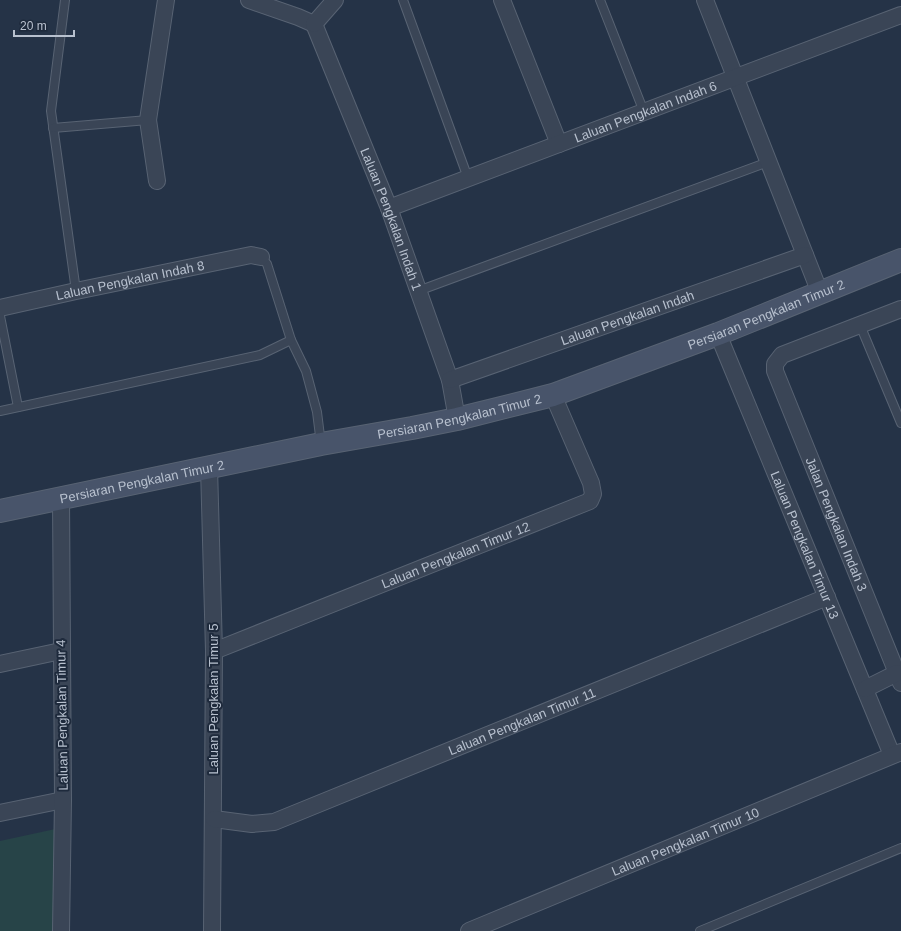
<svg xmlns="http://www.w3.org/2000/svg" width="901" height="931" font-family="Helvetica,sans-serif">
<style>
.green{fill:#274448}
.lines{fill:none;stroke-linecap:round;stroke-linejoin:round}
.lane-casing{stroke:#586373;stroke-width:10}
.street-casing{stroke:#586373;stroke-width:18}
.secondary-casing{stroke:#586373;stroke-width:24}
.lane{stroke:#3a4556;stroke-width:8}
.street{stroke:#3a4556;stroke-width:16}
.secondary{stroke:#48546a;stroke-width:22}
.labels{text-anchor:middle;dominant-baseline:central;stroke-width:4;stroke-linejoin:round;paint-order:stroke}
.street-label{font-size:13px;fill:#b8c1cf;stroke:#1e2a3c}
</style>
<rect width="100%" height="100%" fill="#253347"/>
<polygon class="green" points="60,828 59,931 0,931 0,841"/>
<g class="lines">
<g class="lane-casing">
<g id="lane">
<polyline points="65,0 51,111 76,291"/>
<polyline points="403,0 468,178"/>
<polyline points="600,0 644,112"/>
<polyline points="53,128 148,120"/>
<polyline points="418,291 768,162"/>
<polyline points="0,316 18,407"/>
<polyline points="860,325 901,423"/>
<polyline points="291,340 306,371 317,412 321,444"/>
<polyline points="0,411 260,355 291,340 267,264 261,257"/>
<polyline points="700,931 901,848"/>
</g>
</g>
<g class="street-casing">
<g id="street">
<polyline points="249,0 298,17 314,24"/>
<polyline points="502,0 559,144"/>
<polyline points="705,0 820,293"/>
<path id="s1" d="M314,24l75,184 61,172 7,39"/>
<polyline points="314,24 335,0"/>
<polyline points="157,181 148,120 166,0"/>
<path id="s2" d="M389,208l512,-193"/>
<path id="s3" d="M0,308l76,-17 175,-36 10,2"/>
<path id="s4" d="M901,309l-119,46 -7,9v7l126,312"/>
<path id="s5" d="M718,334l174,421"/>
<path id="s6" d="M450,380l355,-125"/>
<polyline points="209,467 214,651 212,931"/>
<path id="s7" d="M214,651l376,-150 3,-7 -2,-11 -38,-88"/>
<polyline points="0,664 61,651"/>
<polyline points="865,689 897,673"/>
<polyline points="0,813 63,800"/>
<path id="s8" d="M214,819l38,5 22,-2 553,-225"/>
<polyline points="61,931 63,800 61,498"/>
<path id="s9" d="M469,931l432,-179"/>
</g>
</g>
<g class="secondary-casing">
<g id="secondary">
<path id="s10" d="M0,511l321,-67 91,-16 45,-9 96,-24 165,-61 183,-74"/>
</g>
</g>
<use href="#lane" class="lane"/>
<use href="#street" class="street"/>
<use href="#secondary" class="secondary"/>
</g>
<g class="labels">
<g class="street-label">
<text stroke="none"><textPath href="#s2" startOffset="274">Laluan Pengkalan Indah 6</textPath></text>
<text stroke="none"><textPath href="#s1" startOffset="210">Laluan Pengkalan Indah 1</textPath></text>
<text stroke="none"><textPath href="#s3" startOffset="133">Laluan Pengkalan Indah 8</textPath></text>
<text stroke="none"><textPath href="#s10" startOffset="793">Persiaran Pengkalan Timur 2</textPath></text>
<text stroke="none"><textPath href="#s6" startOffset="188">Laluan Pengkalan Indah</textPath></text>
<text stroke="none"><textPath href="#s10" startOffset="469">Persiaran Pengkalan Timur 2</textPath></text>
<text stroke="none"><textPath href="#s10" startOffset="145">Persiaran Pengkalan Timur 2</textPath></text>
<text stroke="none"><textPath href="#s4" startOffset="311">Jalan Pengkalan Indah 3</textPath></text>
<text stroke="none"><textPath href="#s5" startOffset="228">Laluan Pengkalan Timur 13</textPath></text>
<text stroke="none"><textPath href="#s7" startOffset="260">Laluan Pengkalan Timur 12</textPath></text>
<text transform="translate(213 699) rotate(-90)">Laluan Pengkalan Timur 5</text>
<text transform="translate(62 715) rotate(-91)">Laluan Pengkalan Timur 4</text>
<text stroke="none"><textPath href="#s8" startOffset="328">Laluan Pengkalan Timur 11</textPath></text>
<text stroke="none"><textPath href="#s9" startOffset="234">Laluan Pengkalan Timur 10</textPath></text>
</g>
</g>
<path d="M14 30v6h60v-6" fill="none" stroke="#b8c1cf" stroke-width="2"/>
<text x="20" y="30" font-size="12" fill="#b8c1cf" stroke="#1e2a3c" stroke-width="3" paint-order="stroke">20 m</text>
</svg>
